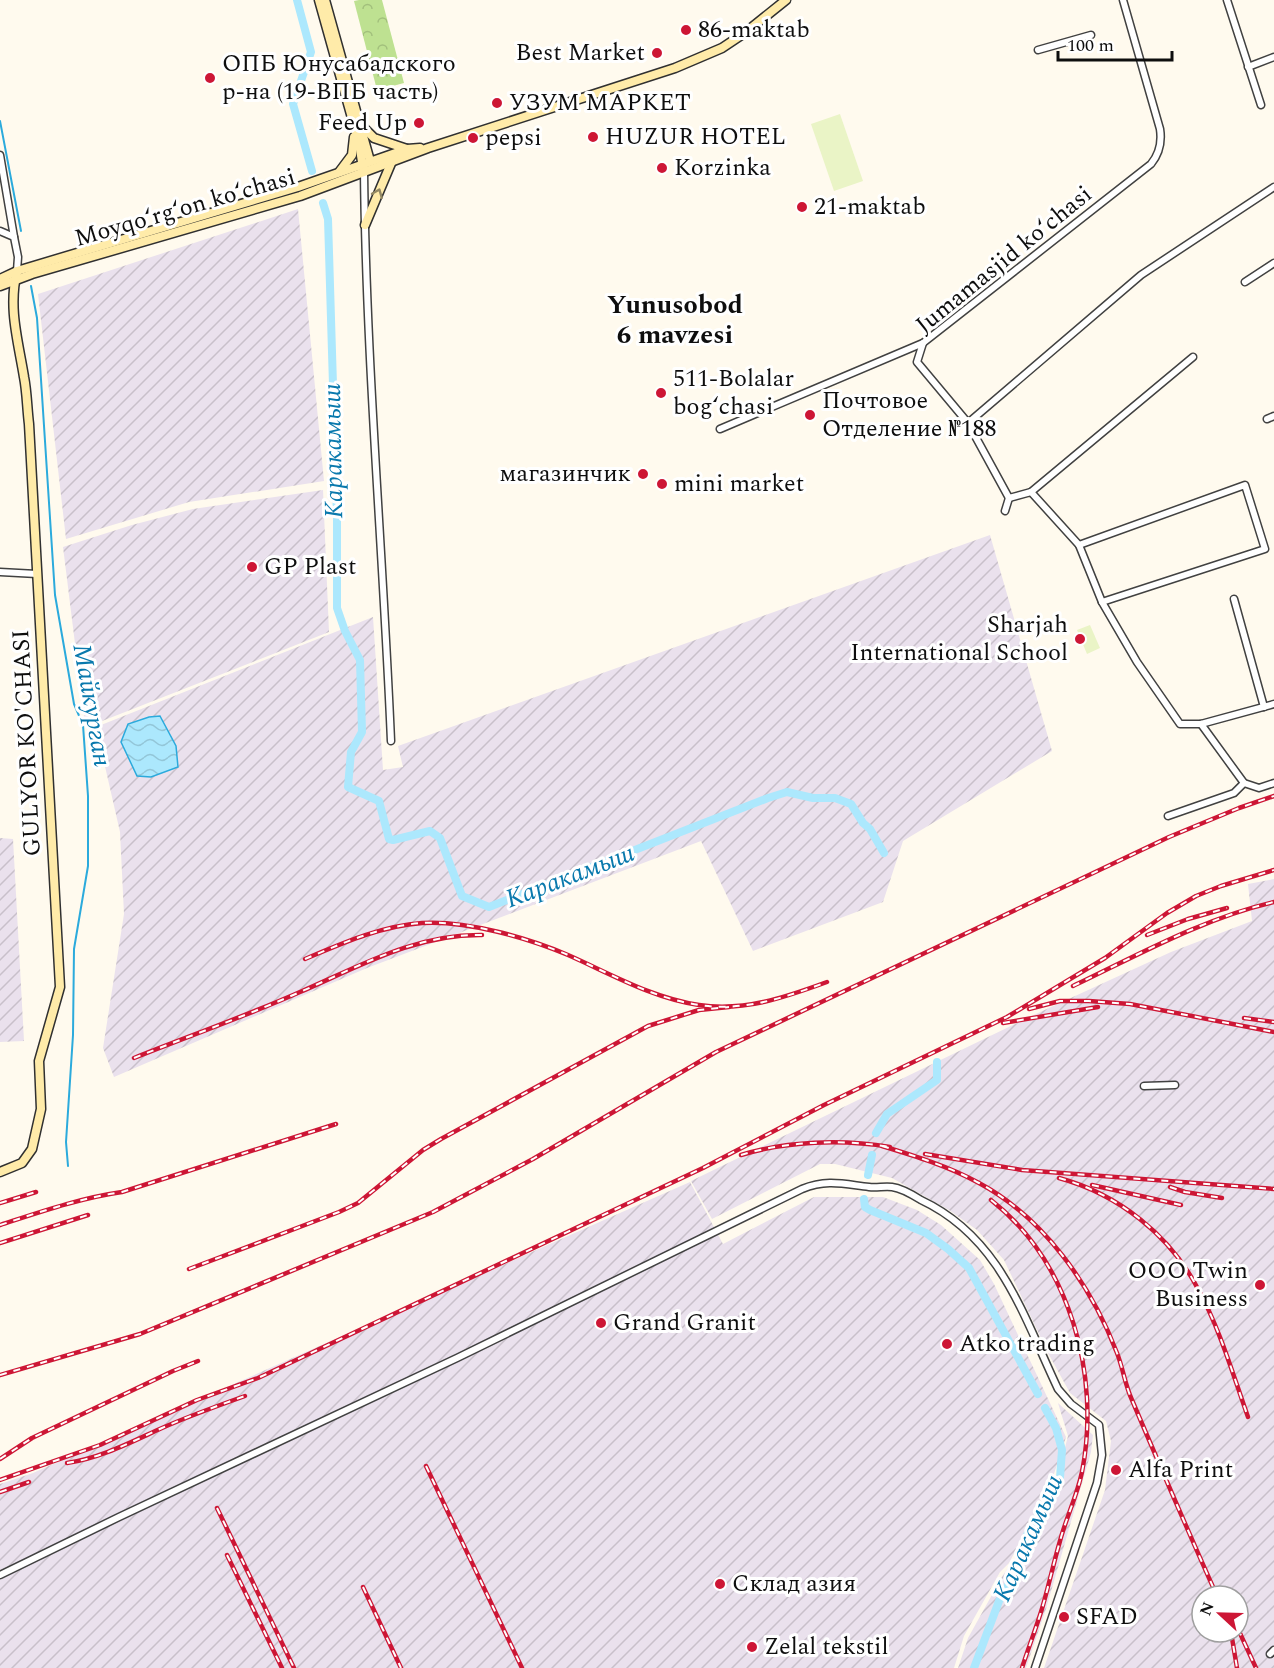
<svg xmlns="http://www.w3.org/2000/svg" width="1274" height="1668" font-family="Spectral,serif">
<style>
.industrial{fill:url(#industrial-furrows);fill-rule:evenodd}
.forest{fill:url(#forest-crowns)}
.pitch{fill:#eaf4c6}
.water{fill:url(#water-waves);stroke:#2baadc;stroke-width:1.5}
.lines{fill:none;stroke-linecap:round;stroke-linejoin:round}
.stream{stroke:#2baadc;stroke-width:2}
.canal{stroke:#ace8fd;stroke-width:8}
.street-casing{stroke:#414141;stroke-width:9}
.secondary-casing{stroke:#303030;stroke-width:11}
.street{stroke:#fff;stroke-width:6}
.secondary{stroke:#ffeba9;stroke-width:8}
.rail-casing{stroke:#cd1635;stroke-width:4.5}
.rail{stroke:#fff;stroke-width:2;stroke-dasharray:7;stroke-linecap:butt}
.oneway{stroke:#938863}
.poi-dot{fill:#cd1635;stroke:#fff;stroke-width:2}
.labels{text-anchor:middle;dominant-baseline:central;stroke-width:6;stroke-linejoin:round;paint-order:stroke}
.poi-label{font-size:24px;fill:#0e0e0e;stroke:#fff;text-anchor:start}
.street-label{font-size:24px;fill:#0e0e0e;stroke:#fff}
.neighbourhood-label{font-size:26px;font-weight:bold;fill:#0e0e0e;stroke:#fff}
.water-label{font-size:26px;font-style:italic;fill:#0979ad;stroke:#fff}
</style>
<defs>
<pattern id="industrial-furrows" width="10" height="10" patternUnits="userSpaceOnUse" patternTransform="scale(1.5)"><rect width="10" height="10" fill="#eae1ed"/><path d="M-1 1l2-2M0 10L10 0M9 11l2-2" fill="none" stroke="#c8c0ca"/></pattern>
<pattern id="forest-crowns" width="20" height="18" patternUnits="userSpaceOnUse" patternTransform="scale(1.5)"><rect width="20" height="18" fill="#bee191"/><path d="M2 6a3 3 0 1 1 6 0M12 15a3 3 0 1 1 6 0" fill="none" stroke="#a2c07c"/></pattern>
<pattern id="water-waves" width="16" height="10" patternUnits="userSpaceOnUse" patternTransform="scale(1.5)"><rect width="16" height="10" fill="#ace8fd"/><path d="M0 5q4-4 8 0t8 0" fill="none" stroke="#93c6d8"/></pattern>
</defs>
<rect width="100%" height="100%" fill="#fffaee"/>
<g class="industrial">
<polygon points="298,209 324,481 189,502 66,539 38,294"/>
<polygon points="323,490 329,632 97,723 85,724 63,547 132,525 193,509"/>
<polygon points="990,535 1052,751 903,841 883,902 753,951 701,841 367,968 114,1077 103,1048 124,914 120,832 96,727 373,617 383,770 403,767 398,746"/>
<polygon points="0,838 13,839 24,1041 0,1042"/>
<path d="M1274,879v789h-230l61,-178 6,-49 -5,-20 -36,-28 -22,-40 -44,-93 -27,-30 -28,-20 -57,-32 -57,-14h-15l-108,55 -21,-38 334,-162 146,-67 81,-31 -4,-37zM1202,1596h36v36h-36z"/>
<polygon points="690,1182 723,1244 814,1197 883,1197 917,1210 941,1225 980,1260 994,1284 1066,1437 1052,1480 1009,1563 1000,1572 964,1636 954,1668 0,1668 0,1484 33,1473"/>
<polygon points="1058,1403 1093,1435 1091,1452 1046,1609 1026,1668 958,1668 968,1638 1003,1575 1014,1560 1057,1478 1068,1436"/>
</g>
<polygon class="forest" points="359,0 382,0 404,83 377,90 354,1"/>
<g class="pitch">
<polygon points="840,114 863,181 834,191 811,124"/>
<polygon points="1090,625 1100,648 1087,654 1077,630"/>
</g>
<polygon class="water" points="160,716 176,746 178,767 151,777 137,776 121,742 128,724 149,717"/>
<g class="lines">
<g class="stream">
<polyline points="0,121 21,231"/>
<polyline points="31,286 37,318 55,595 74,704 83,725 88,796 88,866 74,949 73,1035 66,1142 68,1166"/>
</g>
<g class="canal">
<polyline points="297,0 311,52 293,104 312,171"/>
<polyline points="323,203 328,219 337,518 337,608 345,631 360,660 362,732 351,752 348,787 379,801 389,839 393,840 430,831 440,838 462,896 489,907 768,798 787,792 813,798 835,798 851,804 863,823 870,829 884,853"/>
<polyline points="876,1133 887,1114 937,1080 937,1062"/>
<polyline points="868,1175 872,1155"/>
<polyline points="864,1199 865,1207 870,1210 926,1233 948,1249 969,1268 1038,1394"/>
<polyline points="974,1668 999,1601 1016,1571 1027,1535 1060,1478 1062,1450 1056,1428 1045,1408"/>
</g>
<g class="street-casing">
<g id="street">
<polyline points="1227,0 1261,105"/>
<polyline points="1038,50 1091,35"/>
<polyline points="1248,67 1274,57"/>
<polyline points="0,155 14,237"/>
<path d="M364,171c2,190 19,380 27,570"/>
<polyline points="0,231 14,237 18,257 17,271"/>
<polyline points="1245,282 1274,263"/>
<polyline points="1267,419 1274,416"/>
<polyline points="968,423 1141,275 1274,187"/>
<polyline points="720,429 923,343"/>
<polyline points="1031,492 1193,357"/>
<path d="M1009,498l-41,-75 -51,-61 6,-19 228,-179c9,-11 11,-22 9,-35l-37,-129"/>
<polyline points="1009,498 1031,492 1079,545 1102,602 1137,662 1180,724 1201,724 1274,704"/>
<polyline points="1005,511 1009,498"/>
<polyline points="1079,545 1245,485 1265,549 1102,602"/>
<polyline points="0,572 37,574"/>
<polyline points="1234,599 1264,707"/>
<polyline points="1201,724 1244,783 1259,788 1274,783"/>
<polyline points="1168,816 1234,793 1244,783"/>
<polyline points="1144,1086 1175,1085"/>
<path d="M0,1575l119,-58 338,-159 345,-169c25,-10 41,-5 67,-2 8,1 15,-1 23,0 9,1 21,8 29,13 79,37 102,115 137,189l13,15 28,21 3,30 -5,28 -62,185"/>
<polyline points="1270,1654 1274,1650"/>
</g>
</g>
<g class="secondary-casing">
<g id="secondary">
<polyline points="319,0 359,143 363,168"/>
<polyline points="325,0 370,161"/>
<polyline points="360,124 374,138 407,149"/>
<polyline points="340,171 352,155 354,137"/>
<polyline points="365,225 392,161"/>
<polyline points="0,279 17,271 298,187 407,149 420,148"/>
<polyline points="0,286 32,274 300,196 428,148 675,68 722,48 746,32 786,0"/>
<path d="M0,1172l22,-9 10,-14 9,-40 -2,-48 21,-74 -31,-563c-2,-16 -2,-32 -5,-47 -6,-37 -16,-69 -7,-106"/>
</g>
</g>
<use href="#street" class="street"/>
<use href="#secondary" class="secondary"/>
<g class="rail-casing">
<g id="rail">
<polyline points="1147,935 1188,919 1227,908"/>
<path d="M305,959c38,-16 76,-33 117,-36 44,-3 106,15 146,32 43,19 84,43 131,50 45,7 87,-8 128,-23"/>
<path d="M1073,986c65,-31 131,-68 201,-84"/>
<polyline points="1029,1009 1060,1001 1089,1001 1130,1004 1274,1032"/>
<polyline points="1244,1018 1274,1022"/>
<polyline points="1003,1023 1098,1007"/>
<path d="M134,1058c55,-22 112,-42 166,-66 60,-26 115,-58 182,-57"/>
<path d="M882,1146c33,10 66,20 97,37 65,35 112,102 138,170 6,15 8,32 15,47 28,66 56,131 85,196"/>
<polyline points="925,1154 1022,1170 1274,1189"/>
<path d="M741,1155c46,-14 101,-16 149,-8"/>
<path d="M1059,1178c59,16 111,57 139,111 22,40 35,86 50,128"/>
<polyline points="1092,1185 1181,1205"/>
<polyline points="1170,1187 1185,1192 1222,1198"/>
<path d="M991,1200c79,62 110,175 91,272 -5,24 -16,46 -22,69 -7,24 -12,48 -19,71 -6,19 -13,37 -19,56"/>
<polyline points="0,1203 36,1192"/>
<path d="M0,1225c40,-13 80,-27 122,-33l214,-68"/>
<polyline points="0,1243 88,1215"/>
<polyline points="189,1269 339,1212 358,1203 423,1150 441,1139 648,1026 699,1010 729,1007"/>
<polyline points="0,1375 140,1334 433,1212 533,1159 716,1052 1169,837 1239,808 1274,796"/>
<polyline points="0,1459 32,1438 173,1371 198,1361"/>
<path d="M67,1463c34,-5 64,-21 95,-35 27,-12 55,-22 83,-32"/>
<polyline points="426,1466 522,1668"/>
<polyline points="0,1480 100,1445 197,1400 258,1378 703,1168 824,1105 1007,1017 1105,958 1167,913 1196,896 1221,886 1274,870"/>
<polyline points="0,1492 29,1482"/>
<polyline points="217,1508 294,1668"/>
<polyline points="227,1555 282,1668"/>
<polyline points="363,1587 401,1668"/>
<polyline points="1238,1629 1256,1668"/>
<polyline points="1231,1632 1237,1668"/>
</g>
</g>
<use href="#rail" class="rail"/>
</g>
<defs><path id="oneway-chevron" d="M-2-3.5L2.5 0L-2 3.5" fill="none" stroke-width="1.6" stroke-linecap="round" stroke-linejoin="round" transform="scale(1.5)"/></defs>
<use class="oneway" href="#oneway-chevron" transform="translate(378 193) rotate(-68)"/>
<g class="poi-dot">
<circle cx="686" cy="30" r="6"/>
<circle cx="657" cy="53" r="6"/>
<circle cx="210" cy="78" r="6"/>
<circle cx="497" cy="103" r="6"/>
<circle cx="419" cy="123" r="6"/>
<circle cx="593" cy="137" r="6"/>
<circle cx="473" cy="138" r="6"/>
<circle cx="662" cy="168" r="6"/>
<circle cx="802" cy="207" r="6"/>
<circle cx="661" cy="393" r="6"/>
<circle cx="810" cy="415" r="6"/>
<circle cx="643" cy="474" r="6"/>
<circle cx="662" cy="484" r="6"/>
<circle cx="252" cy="567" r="6"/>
<circle cx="1080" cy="639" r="6"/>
<circle cx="1260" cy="1285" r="6"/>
<circle cx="601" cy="1323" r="6"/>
<circle cx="947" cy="1344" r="6"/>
<circle cx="1116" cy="1470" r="6"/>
<circle cx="720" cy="1584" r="6"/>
<circle cx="1064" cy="1617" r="6"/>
<circle cx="752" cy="1647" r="6"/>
</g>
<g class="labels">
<g class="poi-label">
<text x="698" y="30">86-maktab</text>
<text x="645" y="53" text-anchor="end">Best Market</text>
<text x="222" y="64">ОПБ Юнусабадского<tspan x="222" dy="28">р-на (19-ВПБ часть)</tspan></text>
<text x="509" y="103">УЗУМ МАРКЕТ</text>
<text x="407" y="123" text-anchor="end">Feed Up</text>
<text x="605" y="137">HUZUR HOTEL</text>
<text x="485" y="138">pepsi</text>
<text x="674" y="168">Korzinka</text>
<text x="814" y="207">21-maktab</text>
<text x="673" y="379">511-Bolalar<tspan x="673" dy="28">bogʻchasi</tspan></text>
<text x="822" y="401">Почтовое<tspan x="822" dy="28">Отделение №188</tspan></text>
<text x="631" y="474" text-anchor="end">магазинчик</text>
<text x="674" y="484">mini market</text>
<text x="264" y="567">GP Plast</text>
<text x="1068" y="625" text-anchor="end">Sharjah<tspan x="1068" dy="28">International School</tspan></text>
<text x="1248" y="1271" text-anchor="end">ООО Twin<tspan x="1248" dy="28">Business</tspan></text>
<text x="613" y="1323">Grand Granit</text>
<text x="959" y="1344">Atko trading</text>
<text x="1128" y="1470">Alfa Print</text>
<text x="732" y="1584">Склад азия</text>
<text x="1076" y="1617">SFAD</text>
<text x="764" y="1647">Zelal tekstil</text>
</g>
<g class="street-label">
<text transform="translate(185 208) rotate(-16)">Moyqoʻrgʻon koʻchasi</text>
<text transform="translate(1004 260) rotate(-39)">Jumamasjid koʻchasi</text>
<text transform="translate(27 743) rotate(-93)">GULYOR KO'CHASI</text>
</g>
<g class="neighbourhood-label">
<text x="675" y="305">Yunusobod<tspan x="675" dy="30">6 mavzesi</tspan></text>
</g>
<g class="water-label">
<text transform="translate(333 451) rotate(-91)">Каракамыш</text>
<text transform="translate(92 705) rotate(80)">Майкурган</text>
<text transform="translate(570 876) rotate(-21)">Каракамыш</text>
<text transform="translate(1028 1538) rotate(-66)">Каракамыш</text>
</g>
</g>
<g transform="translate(1220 1614) rotate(292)"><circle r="28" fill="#ffffff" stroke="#9f9f9f" stroke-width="1.5"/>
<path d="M0-4.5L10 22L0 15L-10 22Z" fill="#cd1635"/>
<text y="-9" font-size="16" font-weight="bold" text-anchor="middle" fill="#0e0e0e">N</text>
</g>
<path d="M1058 51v9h114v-9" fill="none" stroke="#0e0e0e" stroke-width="3"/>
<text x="1067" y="51" font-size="18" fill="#0e0e0e" stroke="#ffffff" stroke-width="4.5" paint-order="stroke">100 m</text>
</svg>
